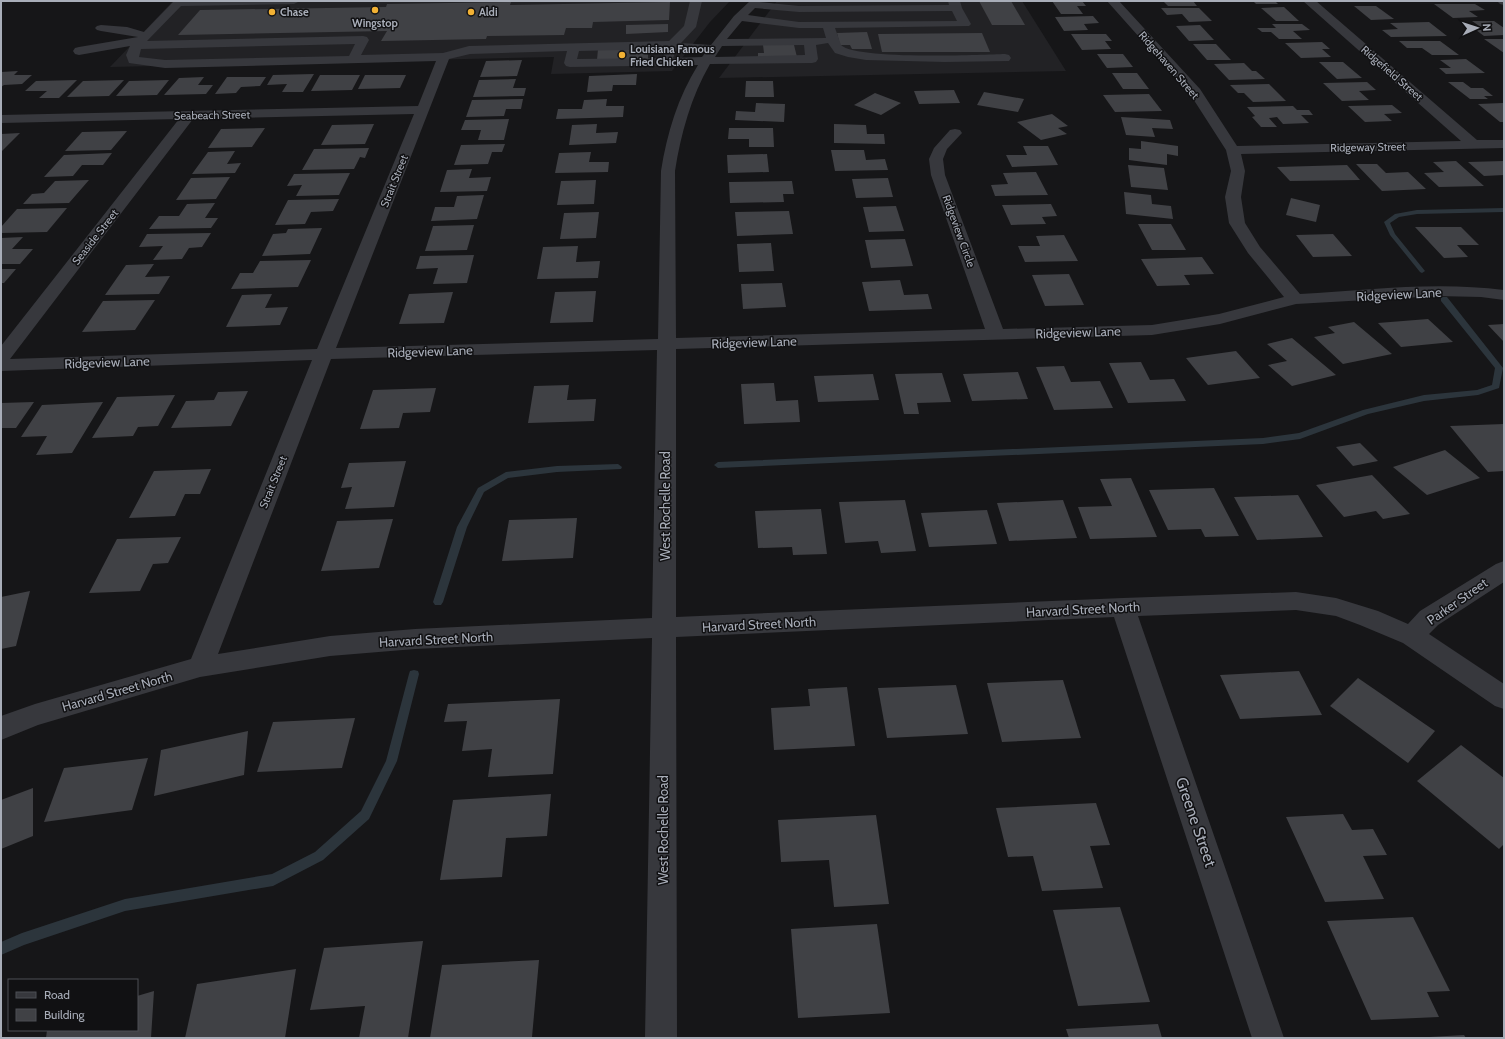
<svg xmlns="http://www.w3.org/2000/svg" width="1505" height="1039" font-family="Cabin,sans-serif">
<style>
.built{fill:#222225}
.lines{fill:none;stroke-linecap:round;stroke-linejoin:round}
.stream{fill:#2c353c;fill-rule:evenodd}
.building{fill:#404145}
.minor{fill:#37383d;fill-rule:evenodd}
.poi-dot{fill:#f2b134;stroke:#111113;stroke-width:1.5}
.labels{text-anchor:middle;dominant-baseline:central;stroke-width:3;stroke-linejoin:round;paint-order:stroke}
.far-poi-label{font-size:11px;font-weight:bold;fill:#a8adb8;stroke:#111113;text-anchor:start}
.far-street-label{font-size:11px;fill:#a8adb8;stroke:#111113}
.street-label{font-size:13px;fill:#a8adb8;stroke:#111113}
.near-street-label{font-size:16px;fill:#a8adb8;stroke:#111113}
</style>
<rect width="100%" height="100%" fill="#161618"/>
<g class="built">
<polygon points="173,1 730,1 710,22 672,71 551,74 554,57 110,67"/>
<polygon points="777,1 1022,1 1066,71 719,78"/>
</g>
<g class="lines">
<g class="stream">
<polygon points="1504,208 1504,212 1417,214 1399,217 1390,223 1395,234 1425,271 1422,273 1420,272 1390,235 1384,222 1395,214 1417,210"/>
<polygon points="1441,297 1447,297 1503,368 1499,388 1478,395 1424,401 1368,414 1300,439 1263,444 718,468 714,465 718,462 1263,438 1299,433 1363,410 1424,395 1477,390 1492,385 1495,368 1441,301"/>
<polygon points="618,464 622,467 621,469 557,472 508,478 484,492 467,527 443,602 441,605 435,605 433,602 457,527 478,488 506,472 557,466"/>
<polygon points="414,670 418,671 419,674 397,761 369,819 323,860 273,886 125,911 24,945 1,955 1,942 22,933 125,899 272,874 315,852 361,811 386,761 409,674 410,671"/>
</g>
</g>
<g class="building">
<polygon points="979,1 1011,1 1025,25 992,25"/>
<polygon points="1052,1 1082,1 1086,6 1077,6 1083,14 1061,14"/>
<polygon points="1163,1 1193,1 1197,6 1168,6"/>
<polygon points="1253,1 1275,1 1278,4 1256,4"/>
<polygon points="511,2 510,5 670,2 669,20 593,22 592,28 566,28 564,35 487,36 486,39 381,41 387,31 178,35 200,10 386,7 387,4"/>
<polygon points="1434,4 1475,4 1485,10 1469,11 1478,17 1453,18"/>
<polygon points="1354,6 1376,6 1394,19 1371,20"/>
<polygon points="1284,7 1299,21 1276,21 1261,8"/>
<polygon points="1161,8 1199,8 1212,21 1189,22 1182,14 1167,15"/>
<polygon points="1093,16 1099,23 1084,24 1088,30 1064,31 1055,17"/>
<polygon points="1472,21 1494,21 1504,28 1504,35 1484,36 1476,30 1485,30"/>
<polygon points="1429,22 1447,36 1391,37 1382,30 1398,29 1390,23"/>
<polygon points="668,24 668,32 626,34 626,25"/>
<polygon points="1272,24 1302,24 1310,30 1293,31 1302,39 1279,39 1271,32 1262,32 1257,28 1276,28"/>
<polygon points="1200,25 1214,40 1189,41 1176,26"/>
<polygon points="867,32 872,49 852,49 850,45 840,45 837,33"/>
<polygon points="982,33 990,52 882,52 878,34"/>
<polygon points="1071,34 1106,34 1112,41 1105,41 1111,49 1082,50"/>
<polygon points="1484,39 1504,39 1504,53"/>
<polygon points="1399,41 1440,41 1459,55 1432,55 1422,48 1407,48"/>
<polygon points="1322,42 1330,49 1322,49 1331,57 1301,58 1285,43"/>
<polygon points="1193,44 1216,44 1231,60 1207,60"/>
<polygon points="763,45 794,45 797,57 758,58 758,53 764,53"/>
<polygon points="648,48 648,59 597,60 598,49"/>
<polygon points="1097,54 1123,54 1133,67 1107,68"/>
<polygon points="1466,59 1485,73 1446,74 1439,68 1451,68 1440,60"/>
<polygon points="522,60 517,76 480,77 486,61"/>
<polygon points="1319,62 1343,62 1362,78 1337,79"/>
<polygon points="1244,63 1252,71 1256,71 1265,79 1229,80 1214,64"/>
<polygon points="18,71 14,75 32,75 22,84 4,85 1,87 1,72"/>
<polygon points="1112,73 1137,73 1149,89 1123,89"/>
<polygon points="314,74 303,92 282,92 287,84 267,85 273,75"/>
<polygon points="637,74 636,85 613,85 612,91 587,92 589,76"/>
<polygon points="320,75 360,75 352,90 311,91"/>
<polygon points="365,75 406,75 400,88 358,89"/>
<polygon points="204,77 198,85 213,85 206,94 164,95 179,78"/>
<polygon points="227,77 266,77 260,86 241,87 236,93 215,94"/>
<polygon points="516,79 513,88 526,88 524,96 473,97 479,80"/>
<polygon points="77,80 59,98 39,98 47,91 25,91 36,81"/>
<polygon points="124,80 109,96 67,97 83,81"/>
<polygon points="169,80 157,95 116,96 129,81"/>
<polygon points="746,81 773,81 774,97 745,97"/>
<polygon points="1367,82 1376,90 1359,91 1369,100 1342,101 1323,83"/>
<polygon points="1448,82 1463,82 1471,88 1483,88 1493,96 1484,96 1488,99 1470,99"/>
<polygon points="1269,84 1286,101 1253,102 1244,93 1238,93 1230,85"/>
<polygon points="954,90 960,103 919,104 914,91"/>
<polygon points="984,92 1024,99 1018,112 977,105"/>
<polygon points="875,93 901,103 881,115 854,105"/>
<polygon points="1149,94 1162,111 1115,112 1103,95"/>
<polygon points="523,99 521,109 506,109 504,116 466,117 472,100"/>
<polygon points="607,99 606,106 624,106 623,117 556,119 558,109 582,109 584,100"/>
<polygon points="756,103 785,104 784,122 735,120 736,111 755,112"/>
<polygon points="1503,103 1504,122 1500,122 1478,104"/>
<polygon points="1392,105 1402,113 1384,114 1392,121 1365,122 1348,106"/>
<polygon points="1293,106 1297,110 1309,110 1313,115 1301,115 1309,123 1283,124 1277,117 1269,118 1277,127 1261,127 1252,117 1255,116 1247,107"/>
<polygon points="1052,114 1068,126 1058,128 1067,134 1041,140 1017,122"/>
<polygon points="1121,117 1170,120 1173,129 1152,128 1155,137 1126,135"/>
<polygon points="509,119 504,140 478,140 481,130 461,130 465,120"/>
<polygon points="374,124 365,144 321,145 332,125"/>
<polygon points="597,124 596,133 618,132 616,143 569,145 572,125"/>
<polygon points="834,124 866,125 867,134 884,134 885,144 834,143"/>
<polygon points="265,128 252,147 208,148 221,129"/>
<polygon points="729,128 773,128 774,147 749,147 749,139 728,139"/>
<polygon points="127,131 111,150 65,151 82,132"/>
<polygon points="20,133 1,152 1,134"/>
<polygon points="1141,141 1178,146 1178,156 1167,154 1167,165 1129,160 1129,148 1141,149"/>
<polygon points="505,144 502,152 492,152 488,164 454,165 461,145"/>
<polygon points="1023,146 1048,146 1058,165 1012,167 1006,155 1027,155"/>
<polygon points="369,148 365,158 360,157 354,169 302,170 314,149"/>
<polygon points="831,150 864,150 866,160 885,159 888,170 835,171"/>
<polygon points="235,151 227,164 241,163 235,173 192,174 208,152"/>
<polygon points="591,152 589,162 609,162 608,172 555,173 559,153"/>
<polygon points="112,153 103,165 82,165 73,176 44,177 64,155"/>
<polygon points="767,154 769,172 728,173 727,155"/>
<polygon points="1456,161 1484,186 1439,187 1424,173 1444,172 1433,162"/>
<polygon points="1504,161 1504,175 1484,176 1468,162"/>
<polygon points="1356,164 1377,164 1386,173 1408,172 1426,189 1382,191"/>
<polygon points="1128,165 1164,168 1168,190 1131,187"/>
<polygon points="1347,165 1360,180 1290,181 1277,167"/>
<polygon points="472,169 469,178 491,177 487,191 440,192 447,170"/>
<polygon points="1036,172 1048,195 995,196 991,185 1008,184 1003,173"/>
<polygon points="350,173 339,195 296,196 302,185 287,186 294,174"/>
<polygon points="230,177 216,199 176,200 191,178"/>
<polygon points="888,178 893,197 856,198 852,179"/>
<polygon points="89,180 69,203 23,204 32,194 44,193 55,181"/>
<polygon points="596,180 594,204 557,205 561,181"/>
<polygon points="792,181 794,194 783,194 784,202 730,203 729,182"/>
<polygon points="1124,192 1151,195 1152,204 1171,206 1173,219 1126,214"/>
<polygon points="484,195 477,219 431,221 435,207 454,207 457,196"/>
<polygon points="1291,198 1320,205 1316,222 1286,215"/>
<polygon points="339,199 333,211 311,212 305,224 275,225 288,200"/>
<polygon points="215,203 205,218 218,218 211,228 149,229 159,216 179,216 187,204"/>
<polygon points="1051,204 1057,216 1042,217 1046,224 1011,225 1002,205"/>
<polygon points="896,206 904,231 869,232 863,207"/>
<polygon points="67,208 47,232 1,233 1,227 17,209"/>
<polygon points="789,211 793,234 737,236 735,212"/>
<polygon points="599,212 596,238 560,239 564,213"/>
<polygon points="1138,224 1171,224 1186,250 1152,250"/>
<polygon points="474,225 467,250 425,251 433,226"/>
<polygon points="1415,227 1461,227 1479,245 1457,245 1468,257 1444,258"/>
<polygon points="322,228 310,254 262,256 273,234 286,233 288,229"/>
<polygon points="211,233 202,247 189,248 182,259 153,260 163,246 139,247 147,234"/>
<polygon points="1333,234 1352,256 1313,257 1296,235"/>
<polygon points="1064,235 1078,261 1025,262 1018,246 1040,246 1036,236"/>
<polygon points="23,237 12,249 33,249 20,264 1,264 1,238"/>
<polygon points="905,239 913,266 871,268 865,240"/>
<polygon points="771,243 774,271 739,272 737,244"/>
<polygon points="578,246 576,262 600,261 598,278 537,279 543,247"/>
<polygon points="474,255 467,283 433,284 438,268 416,269 420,256"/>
<polygon points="1202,257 1214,274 1184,275 1190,285 1157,286 1141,259"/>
<polygon points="311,260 298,287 231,289 240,273 253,273 260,261"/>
<polygon points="154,264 145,277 170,276 159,294 105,295 126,265"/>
<polygon points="1,269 16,269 4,283 1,283"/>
<polygon points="1069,274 1084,305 1045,306 1032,275"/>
<polygon points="900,280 904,295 928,294 932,309 869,311 862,282"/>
<polygon points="782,283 786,307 743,309 741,284"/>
<polygon points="596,291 593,322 550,323 555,292"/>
<polygon points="453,292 444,323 399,324 409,294"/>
<polygon points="272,294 265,308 288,307 280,325 226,327 242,295"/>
<polygon points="155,300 135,330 82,332 103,301"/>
<polygon points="1428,319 1453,342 1401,347 1378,323"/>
<polygon points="1354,322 1392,354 1343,364 1314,337 1335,333 1328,327"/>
<polygon points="1504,324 1504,342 1488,325"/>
<polygon points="1292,338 1336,375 1292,386 1268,365 1287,361 1267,344"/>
<polygon points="1236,351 1260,378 1208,385 1186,358"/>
<polygon points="1141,362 1150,380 1174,379 1186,401 1128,403 1109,363"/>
<polygon points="1064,366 1071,382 1100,381 1113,408 1054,410 1036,367"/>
<polygon points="1018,372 1028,399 972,401 963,374"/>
<polygon points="942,373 951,402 917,403 919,414 904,414 895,374"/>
<polygon points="873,374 879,400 818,402 814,376"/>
<polygon points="774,383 776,401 798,400 800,422 744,424 741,384"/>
<polygon points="569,385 567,400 596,399 594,421 528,423 534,386"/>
<polygon points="436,388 430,412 403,413 399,428 360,429 373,390"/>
<polygon points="248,391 231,426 171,428 186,401 214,400 218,392"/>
<polygon points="175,395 158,426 138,427 133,436 92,438 117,397"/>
<polygon points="34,402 16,428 1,428 1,403"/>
<polygon points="103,402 72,453 36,455 47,436 21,437 42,405"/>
<polygon points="1504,424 1504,471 1488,472 1450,426"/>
<polygon points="1360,443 1378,461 1353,466 1336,447"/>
<polygon points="1445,450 1480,478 1427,495 1393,467"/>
<polygon points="406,461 394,507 345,509 352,487 341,488 349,463"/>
<polygon points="211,469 200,494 185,494 175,516 129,518 154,471"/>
<polygon points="1372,475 1410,514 1383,519 1376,511 1344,517 1316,485"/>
<polygon points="1131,478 1157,537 1090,539 1078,507 1112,506 1100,479"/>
<polygon points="1214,488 1239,536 1205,537 1201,529 1168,530 1149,490"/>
<polygon points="1298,495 1323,537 1257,540 1234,497"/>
<polygon points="905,500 916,551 881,553 878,541 845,543 839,502"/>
<polygon points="1063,500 1077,538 1009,541 997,503"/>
<polygon points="821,509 827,554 793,555 792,547 758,548 755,511"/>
<polygon points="987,510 997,544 929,547 921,513"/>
<polygon points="577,518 573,558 502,561 509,520"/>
<polygon points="393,519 379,568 321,571 337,521"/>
<polygon points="181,537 168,563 153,564 140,591 89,593 117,539"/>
<polygon points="30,591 16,646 1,649 1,597"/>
<polygon points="1299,671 1322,715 1240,719 1220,675"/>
<polygon points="1358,678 1435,731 1408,763 1330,706"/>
<polygon points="1063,680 1081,738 1002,742 987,683"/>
<polygon points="956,685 968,734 887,738 878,688"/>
<polygon points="847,687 855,746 774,750 771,708 810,706 808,689"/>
<polygon points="560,699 553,774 488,777 492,749 462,751 467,721 444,722 448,704"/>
<polygon points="355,718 342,768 257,772 273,722"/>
<polygon points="248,731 244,775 154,796 161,750"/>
<polygon points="1461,745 1504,778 1504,844 1499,849 1417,781"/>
<polygon points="148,758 132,810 44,822 64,768"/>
<polygon points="33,788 33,836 1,849 1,800"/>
<polygon points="551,794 547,836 506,838 502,877 440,880 453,800"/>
<polygon points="1096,803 1110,845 1090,846 1103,888 1042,891 1033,856 1008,857 996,808"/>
<polygon points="1343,814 1352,830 1373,829 1387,855 1363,856 1384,899 1325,902 1286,817"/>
<polygon points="876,815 889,904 834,907 829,860 781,862 778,820"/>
<polygon points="1120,907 1150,1002 1078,1006 1053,910"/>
<polygon points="1413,917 1450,991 1427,992 1439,1017 1371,1020 1327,921"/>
<polygon points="877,924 890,1013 798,1018 791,929"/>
<polygon points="423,941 408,1038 359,1038 365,1006 310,1010 324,948"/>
<polygon points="539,960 532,1037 430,1038 442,965"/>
<polygon points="296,969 285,1038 185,1038 197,984"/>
<polygon points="154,991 151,1038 46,1038 47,1030 137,1030 137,996"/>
<polygon points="1158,1024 1162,1038 1069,1038 1066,1029"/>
<polygon points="1464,1035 1466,1038 1429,1038 1429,1037"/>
</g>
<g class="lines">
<g class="minor">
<path d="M174,1h126l-6,3 -113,2 -34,35 216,-5 4,1 2,3 -8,15 82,-2 26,-7 200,-5 15,-15 6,-25h12l-6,26 -15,16 30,2 23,-29 16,-15 49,5 150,-1 -1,-4h12l2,7 9,16 -2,2 -134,2 6,17c15,15 137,10 164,9l4,1 2,3 -2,3 -64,1 -79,-2 -18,-3 -13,-4 -7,-10 -12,2 2,14 -2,3 -4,1 -102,1c-19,33 -29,69 -35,107l1,167 309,-9 -54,-154 -2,-16 5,-11 16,-18 5,-1 5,1 2,3 -15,16 -4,10 2,16 58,154 149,-4 67,-11 65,-17 -36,-44 -19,-30 -4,-26 6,-26 -5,-21 -36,-56 -83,-93h12l81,88 37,57 224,-5 -158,-140h13l161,139h27v8l-263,6 4,17 -4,26 4,26 15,24 40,47c67,-4 137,-13 204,-4v10l-23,-3 -44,-1 -141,8 -76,20 -68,11 -476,14v268l447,-19 173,-6 40,6 42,13 30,13 12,-13 76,-47 8,-3v21l-66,43 -9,9 75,50v25l-9,-3 -92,-63 -43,-18 -24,-9 -40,-6 -158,6 146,422h-32l-138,-421 -438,20 1,401h-32l7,-400 -237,11 -85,7 -130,21 -162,48 -37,15v-24l34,-12 156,-45 121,-299 -311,11v-25l178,-227 -178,4v-8l417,-9 18,-45 -271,7 -36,-5 -3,-8 4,-9 -51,9 -4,-1 -2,-3 2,-3 4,-1 59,-10 -37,-6 -4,-1 -2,-2 2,-2 4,-1 26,2 17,5zM755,8l44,4 153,-1 5,10 -158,1 -51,-7zM742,21l57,7h24l3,10 -99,1zM355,44l-6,12 -184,4 -26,-3 2,-8zM804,45l1,10 -90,2 7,-11zM665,49l-2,6 2,3 -88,1 2,-8zM677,49l29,3 -4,5 -29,1zM567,51l-3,12 2,3 4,1 128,-2c-20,32 -31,68 -37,106l-3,168 -322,9 113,-289 21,-5zM414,114l-97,235 -307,10 183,-240zM657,350l-5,268 -237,11 -85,7 -112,18 113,-295z"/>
<polygon points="1497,1 1504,1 1504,5 1500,4"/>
</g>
</g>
<g class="poi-dot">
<circle cx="375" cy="10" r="4"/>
<circle cx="272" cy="12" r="4"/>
<circle cx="471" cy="12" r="4"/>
<circle cx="622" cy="55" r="4"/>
</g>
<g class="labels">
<g class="far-poi-label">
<text x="280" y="12">Chase</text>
<text x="479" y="12">Aldi</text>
<text x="375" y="23" text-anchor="middle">Wingstop</text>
<text x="630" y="49">Louisiana Famous<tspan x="630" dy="13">Fried Chicken</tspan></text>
</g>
<g class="far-street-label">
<text transform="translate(1169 65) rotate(49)">Ridgehaven Street</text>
<text transform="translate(1392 73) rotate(41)">Ridgefield Street</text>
<text transform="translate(212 115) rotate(-1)">Seabeach Street</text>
<text transform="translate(1368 147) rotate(-1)">Ridgeway Street</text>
<text transform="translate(394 181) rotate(-68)">Strait Street</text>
<text transform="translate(959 231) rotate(70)">Ridgeview Circle</text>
<text transform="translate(95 237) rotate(-52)">Seaside Street</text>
<text transform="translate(273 482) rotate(-68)">Strait Street</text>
</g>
<g class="street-label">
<text transform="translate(1399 294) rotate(-3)">Ridgeview Lane</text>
<text transform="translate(1078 332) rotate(-2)">Ridgeview Lane</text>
<text transform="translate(754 342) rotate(-2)">Ridgeview Lane</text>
<text transform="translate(430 351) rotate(-2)">Ridgeview Lane</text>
<text transform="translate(107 362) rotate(-2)">Ridgeview Lane</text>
<text transform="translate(665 506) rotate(-90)">West Rochelle Road</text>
<text transform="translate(1457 601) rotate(-35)">Parker Street</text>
<text transform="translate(1083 609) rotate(-3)">Harvard Street North</text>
<text transform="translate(759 624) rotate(-3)">Harvard Street North</text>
<text transform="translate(436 639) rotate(-3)">Harvard Street North</text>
<text transform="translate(117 691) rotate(-16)">Harvard Street North</text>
<text transform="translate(663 830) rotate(-90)">West Rochelle Road</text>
</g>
<g class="near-street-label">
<text transform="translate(1196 822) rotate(71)">Greene Street</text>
</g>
</g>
<rect width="1505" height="1039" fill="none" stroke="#a8adb8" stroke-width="4"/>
<rect x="8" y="979" width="130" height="52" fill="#111113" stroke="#4d4f55"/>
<rect x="16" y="992" width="20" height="6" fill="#37383d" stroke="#4d4f55"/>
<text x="44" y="999" font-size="12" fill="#a8adb8">Road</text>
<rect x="16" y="1009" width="20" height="12" fill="#404145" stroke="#4d4f55"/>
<text x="44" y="1019" font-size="12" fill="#a8adb8">Building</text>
<g transform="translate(1477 28) rotate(87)" stroke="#111113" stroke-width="3" paint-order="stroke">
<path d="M0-3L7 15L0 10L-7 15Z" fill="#a8adb8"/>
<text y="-6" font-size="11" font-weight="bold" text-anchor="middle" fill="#a8adb8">N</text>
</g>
</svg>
